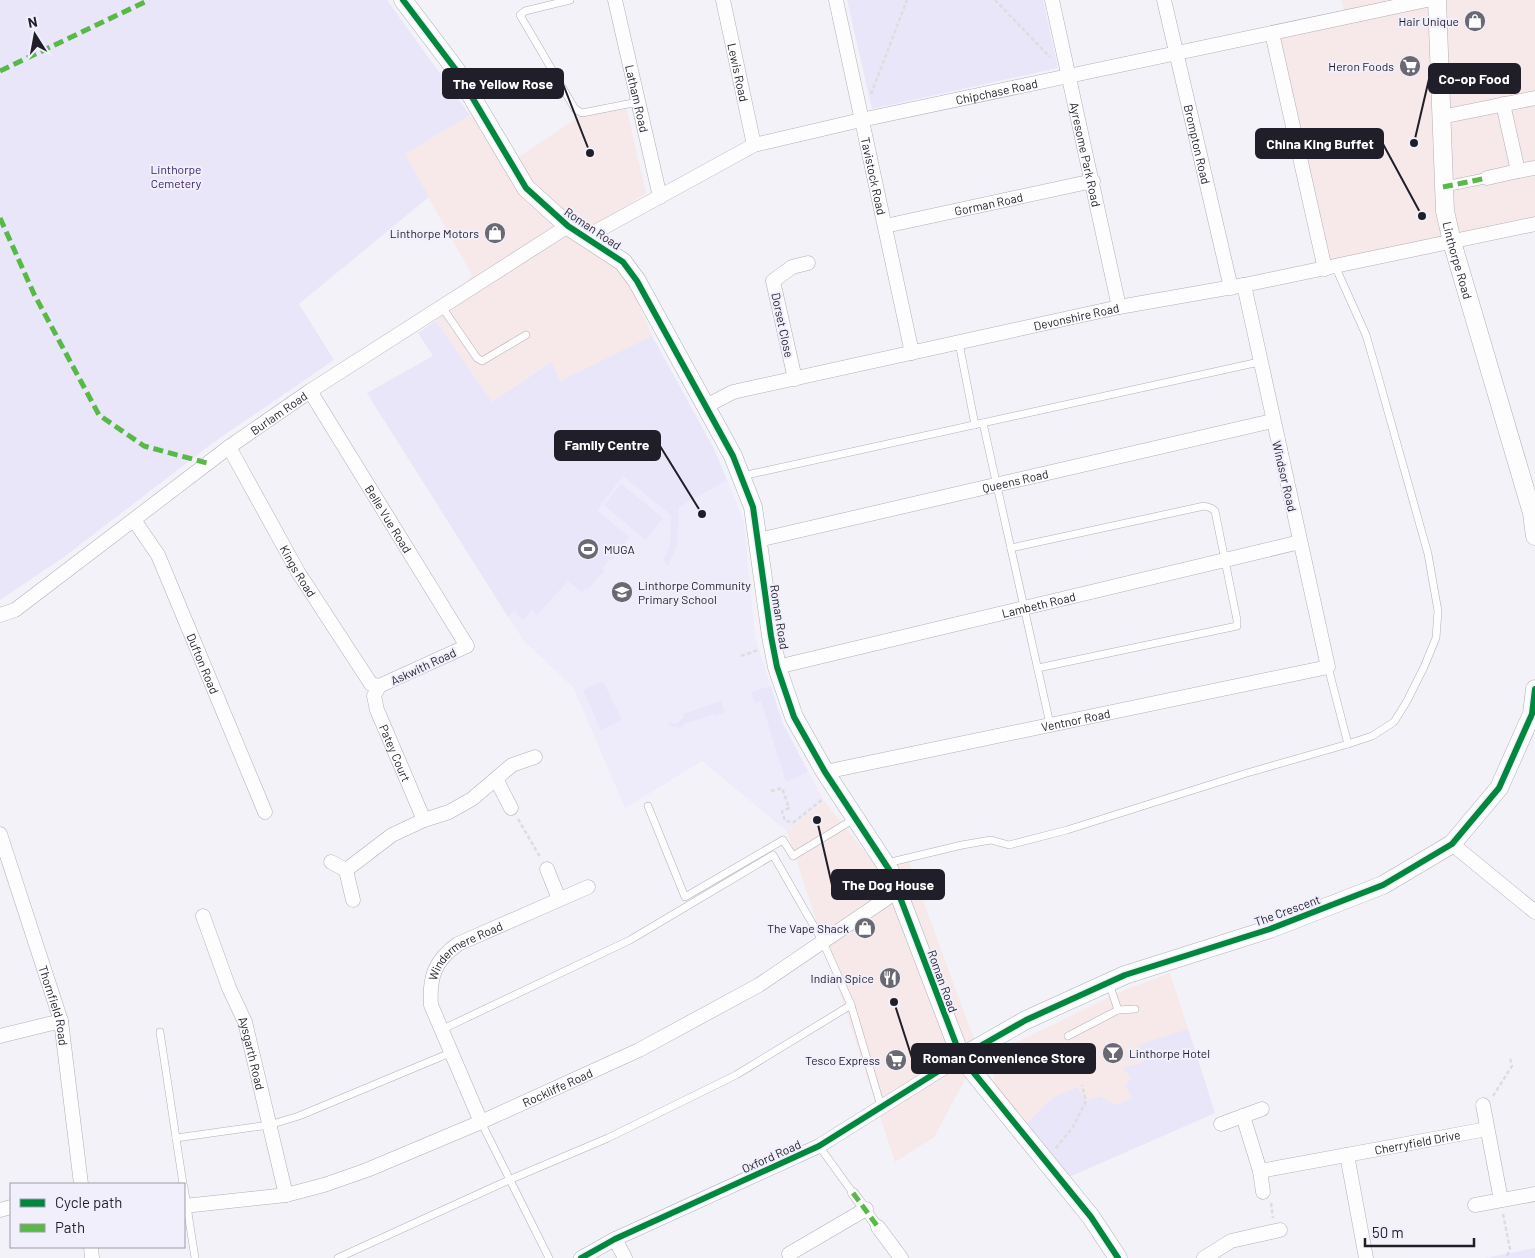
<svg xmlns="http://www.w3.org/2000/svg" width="1535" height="1258" font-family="Barlow,sans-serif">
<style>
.commercial{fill:#f7e8e9}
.built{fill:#eeebfb}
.green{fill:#eae6f9}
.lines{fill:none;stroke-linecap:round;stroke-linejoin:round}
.service-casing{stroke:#b1afb8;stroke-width:8}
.pedestrian-casing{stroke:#b1afb8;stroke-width:11}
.minor-casing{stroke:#b1afb8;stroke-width:15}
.tertiary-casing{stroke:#b1afb8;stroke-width:19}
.path{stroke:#ddddde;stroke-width:2.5;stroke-dasharray:4 2.5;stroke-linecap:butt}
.service{stroke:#fdfdfe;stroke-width:7}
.pedestrian{stroke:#fdfdfe;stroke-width:10}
.minor{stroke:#fdfdfe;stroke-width:14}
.tertiary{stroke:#fdfdfe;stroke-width:18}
.quiet{stroke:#58b947;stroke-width:5;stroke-dasharray:10 5;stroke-linecap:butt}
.cycleway-casing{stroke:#f1effb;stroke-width:9}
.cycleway{stroke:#00873e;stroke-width:6}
.labels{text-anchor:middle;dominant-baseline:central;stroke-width:4;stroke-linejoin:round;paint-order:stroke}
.poi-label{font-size:12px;fill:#201e29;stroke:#f1effb;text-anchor:end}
.street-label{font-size:12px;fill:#201e29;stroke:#f1effb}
.park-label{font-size:12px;fill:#3b256b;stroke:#f1effb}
.leader{fill:none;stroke:#201e29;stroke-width:2}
.callout-dot{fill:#201e29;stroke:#f1effb;stroke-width:2}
.callout{fill:#201e29;stroke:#201e29;stroke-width:2}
.callout-label{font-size:14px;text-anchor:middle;font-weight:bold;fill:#fff}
</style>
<rect width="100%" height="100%" fill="#f3f2f8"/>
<g class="commercial">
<polygon points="1341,0 1535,0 1535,224 1325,269 1272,33 1345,17"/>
<polygon points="625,102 646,193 603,221 652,336 560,381 550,362 492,402 436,321 472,275 404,154 470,115 517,158 580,116"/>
<polygon points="824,801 878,868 906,854 979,1053 934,1137 895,1162 787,831"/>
<polygon points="1170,973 1215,1113 1069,1177 993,1083 996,1061 1011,1045 1122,991"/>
</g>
<polygon class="built" points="436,321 492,402 551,362 560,381 652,336 714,449 737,503 744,524 755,637 782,722 824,801 787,831 702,761 625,808 573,687 524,641 367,393 433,356 418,333"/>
<g class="green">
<polygon points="0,0 387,0 470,115 405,154 429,197 299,304 334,360 214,442 64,557 0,600"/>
<polygon points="847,0 1043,0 1058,68 872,109"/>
<polygon points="436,321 492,402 551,362 560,381 652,336 714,449 727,480 679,507 677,545 668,566 663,561 670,545 671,515 623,476 597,510 629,537 611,561 609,559 602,569 604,571 588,589 586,588 582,592 568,581 537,615 532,610 523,620 514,611 508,617 367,393 433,356 418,333"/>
<polygon points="621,484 663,518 646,540 604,505"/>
<polygon points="603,681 622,720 601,730 583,690"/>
<polygon points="771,686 782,722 808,772 786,782 761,701 755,703 751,692"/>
<polygon points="721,701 725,713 715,716 714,714 685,724 680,728 667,725 670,722 676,724 683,718 683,714"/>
<polygon points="1188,1029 1215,1113 1069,1177 1024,1126 1054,1097 1077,1087 1086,1101 1100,1096 1115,1105 1132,1098 1125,1085 1132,1078 1122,1068 1144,1062 1139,1045"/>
<polygon points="1535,1248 1535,1258 1485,1258"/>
</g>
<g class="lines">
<g class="service-casing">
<g id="service">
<polyline points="570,0 525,11 520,15 575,109 582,113 638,102"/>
<polyline points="442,307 477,358 482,361 526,335"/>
<polyline points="959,343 975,425"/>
<polyline points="983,423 1050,724"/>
<polyline points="742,476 1259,362"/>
<polyline points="1011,548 1204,506 1211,508 1215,511 1237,620 1237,626 1038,668"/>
<polyline points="1328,667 1348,744"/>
<polyline points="648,806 685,897 783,840 793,856 854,819"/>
<polyline points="887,863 962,845 991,840 1009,845 1067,830 1247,773 1348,744 1372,736 1394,722 1407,701 1424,667 1436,638 1438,611 1428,554 1378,376 1366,335 1335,266"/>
<polyline points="1118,1010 1135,1009"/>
<polyline points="441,1030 630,940 773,855 823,942 851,1005 881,1106"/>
<polyline points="160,1032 183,1184"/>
<polyline points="1068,1036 1118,1010 1109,983"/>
<polyline points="481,1122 549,1258"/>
<polyline points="176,1138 269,1125 299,1116 450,1053"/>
<polyline points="819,1146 853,1193"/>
<polyline points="184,1187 195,1258"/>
<polyline points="338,1258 509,1180 608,1138 736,1075 851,1005"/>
</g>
</g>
<g class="pedestrian-casing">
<g id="pedestrian">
<polyline points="1443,187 1487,178"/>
<polyline points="853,1193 878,1227"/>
</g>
</g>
<g class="minor-casing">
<g id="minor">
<path id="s1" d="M615,0l45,197"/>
<path id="s2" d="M723,0l31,145"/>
<path id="s3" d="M836,0l76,353"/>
<path id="s4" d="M1052,0l67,307"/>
<path id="s5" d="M1164,0l67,288"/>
<polyline points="1272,33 1325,269"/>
<polyline points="1503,104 1518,171 1535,168"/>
<polyline points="1441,117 1535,98"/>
<polyline points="1487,178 1518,171"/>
<path id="s6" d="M885,226l208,-45"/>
<path id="s7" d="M586,237l168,-92 107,-25 566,-120"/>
<polyline points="795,379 773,281 792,267 808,263"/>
<path id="s8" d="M310,391l157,255 -88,40"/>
<path id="s9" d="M706,406l27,-14 386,-85 125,-22 291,-61"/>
<path id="s10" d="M229,447l69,125 73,112 8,2"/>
<path id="s11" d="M134,520l24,35 107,257"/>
<path id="s12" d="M758,540l514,-119"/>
<path id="s13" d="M0,615l15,-5 214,-163 81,-56 258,-165"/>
<path id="s14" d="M777,667l523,-125"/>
<path id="s15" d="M379,686l-5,10 3,14 47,110"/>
<path id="s16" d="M825,772l503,-105 -84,-382"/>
<polyline points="496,779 511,808"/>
<path id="s17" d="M0,834l61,187 20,163"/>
<polyline points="1452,844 1535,912"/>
<polyline points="331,862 346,870"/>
<polyline points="547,869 559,899"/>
<polyline points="353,900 346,870 392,835 424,820 449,812 472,799 512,765 535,757"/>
<path id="s18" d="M203,916l26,72 16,34 41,173"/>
<polyline points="0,1036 61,1021"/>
<polyline points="1483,1105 1501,1200"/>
<polyline points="1243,1116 1260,1171 1263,1192"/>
<path id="s19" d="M481,1122l-50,-117c-2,-28 4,-45 27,-61l130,-57"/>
<polyline points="1221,1124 1262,1109"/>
<polyline points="1347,1155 1366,1258"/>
<path id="s20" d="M1260,1171l227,-42"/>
<polyline points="1475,1205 1535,1194"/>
<path id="s21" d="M184,1206l102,-11 38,-10 43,-15 114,-48 158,-72 120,-65 140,-95"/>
<polyline points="0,1210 11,1207"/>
<polyline points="878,1227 901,1258"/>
<polyline points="615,1239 625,1258"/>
<polyline points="91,1247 92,1258"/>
<polyline points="789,1254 866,1209"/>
<polyline points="581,1258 615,1239 819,1146 961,1057"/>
<polyline points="1204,1258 1231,1241 1280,1230"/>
</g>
</g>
<g class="tertiary-casing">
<g id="tertiary">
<polyline points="403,0 456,70 526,188 568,226 623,262 637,281 733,456 753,507 771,636 777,667 794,717 825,772 890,871 961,1057 1091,1217 1118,1258"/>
<path id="s22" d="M1437,0l8,211 7,31 80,271 3,23"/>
<polyline points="961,1057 1026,1020 1125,975 1270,929 1383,885 1452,844 1499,788 1532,714 1535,689"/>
</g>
</g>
<g class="path">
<polyline points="995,0 1050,57"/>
<polyline points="871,94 907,0"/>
<polyline points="741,656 758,650"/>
<polyline points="771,791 782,788 789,808 782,811 785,821 794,822 823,799"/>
<polyline points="518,819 540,857"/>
<polyline points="1493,1096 1512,1066 1510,1058"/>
<polyline points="1056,1148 1073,1127 1086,1101 1082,1085"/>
<polyline points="1271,1203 1273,1218"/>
<polyline points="1503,1214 1510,1249 1506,1258"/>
</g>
<use href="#service" class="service"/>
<use href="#pedestrian" class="pedestrian"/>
<use href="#minor" class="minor"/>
<use href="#tertiary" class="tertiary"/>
<g class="quiet">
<polyline points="0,71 149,0"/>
<polyline points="1443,187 1487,178"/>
<polyline points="0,218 34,294 99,415 144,446 207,463"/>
<polyline points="853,1193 878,1227"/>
</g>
<g class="cycleway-casing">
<g id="cycleway">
<polyline points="403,0 456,70 526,188 568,226 623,262 637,281 733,456 753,507 771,636 777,667 794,717 825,772 890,871 961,1057 1091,1217 1118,1258"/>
<polyline points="581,1258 615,1239 819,1146 961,1057 1026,1020 1125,975 1270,929 1383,885 1452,844 1499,788 1532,714 1535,689"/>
</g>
</g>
<use href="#cycleway" class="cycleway"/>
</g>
<defs>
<g id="shop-disc" transform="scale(1.125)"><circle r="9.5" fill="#6a6871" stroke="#f1effb"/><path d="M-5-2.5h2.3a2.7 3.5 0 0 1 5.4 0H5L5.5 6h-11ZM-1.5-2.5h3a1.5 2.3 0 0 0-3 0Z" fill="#fff"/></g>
<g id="supermarket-disc" transform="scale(1.125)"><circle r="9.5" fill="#6a6871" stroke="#f1effb"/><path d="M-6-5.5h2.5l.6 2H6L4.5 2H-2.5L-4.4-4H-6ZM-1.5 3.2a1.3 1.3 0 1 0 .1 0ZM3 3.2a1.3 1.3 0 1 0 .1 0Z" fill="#fff"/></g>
<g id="stadium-disc" transform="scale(1.125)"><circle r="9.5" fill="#6a6871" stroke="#f1effb"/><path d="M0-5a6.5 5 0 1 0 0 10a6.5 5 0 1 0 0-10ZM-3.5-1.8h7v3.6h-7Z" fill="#fff"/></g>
<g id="school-disc" transform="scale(1.125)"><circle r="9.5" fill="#6a6871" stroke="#f1effb"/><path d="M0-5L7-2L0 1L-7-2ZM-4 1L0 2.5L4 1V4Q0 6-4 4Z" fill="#fff"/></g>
<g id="restaurant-disc" transform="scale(1.125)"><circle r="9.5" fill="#6a6871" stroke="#f1effb"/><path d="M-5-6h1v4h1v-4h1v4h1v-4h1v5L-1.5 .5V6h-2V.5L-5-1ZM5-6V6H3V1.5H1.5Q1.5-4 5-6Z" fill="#fff"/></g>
<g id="bar-disc" transform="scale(1.125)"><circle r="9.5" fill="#6a6871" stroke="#f1effb"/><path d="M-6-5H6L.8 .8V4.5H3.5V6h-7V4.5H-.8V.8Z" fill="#fff"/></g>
</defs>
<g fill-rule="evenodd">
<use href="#shop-disc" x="1475" y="21"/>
<use href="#supermarket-disc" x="1410" y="66"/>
<use href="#shop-disc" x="495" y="233"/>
<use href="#stadium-disc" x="588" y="549"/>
<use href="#school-disc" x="622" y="592"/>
<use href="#shop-disc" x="865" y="928"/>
<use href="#restaurant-disc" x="890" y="978"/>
<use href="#bar-disc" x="1113" y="1053"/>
<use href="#supermarket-disc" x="896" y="1060"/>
</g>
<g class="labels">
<g class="poi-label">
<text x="1459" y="21">Hair Unique</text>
<text x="1394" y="66">Heron Foods</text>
<text x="479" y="233">Linthorpe Motors</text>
<text x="604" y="549" text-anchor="start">MUGA</text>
<text x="638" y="585" text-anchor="start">Linthorpe Community<tspan x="638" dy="14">Primary School</tspan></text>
<text x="849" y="928">The Vape Shack</text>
<text x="874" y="978">Indian Spice</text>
<text x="1129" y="1053" text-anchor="start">Linthorpe Hotel</text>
<text x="880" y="1060">Tesco Express</text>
</g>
<g class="street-label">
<text stroke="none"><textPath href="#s2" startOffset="74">Lewis Road</textPath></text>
<text stroke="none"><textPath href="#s7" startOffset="440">Chipchase Road</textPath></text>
<text stroke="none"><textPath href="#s1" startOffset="101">Latham Road</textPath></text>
<text stroke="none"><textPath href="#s5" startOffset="148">Brompton Road</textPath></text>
<text stroke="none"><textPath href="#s4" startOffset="158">Ayresome Park Road</textPath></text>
<text stroke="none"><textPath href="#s3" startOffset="180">Tavistock Road</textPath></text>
<text stroke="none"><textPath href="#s6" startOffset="106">Gorman Road</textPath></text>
<text transform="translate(593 228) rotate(34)">Roman Road</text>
<text stroke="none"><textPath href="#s22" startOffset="262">Linthorpe Road</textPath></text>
<text stroke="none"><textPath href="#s9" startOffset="382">Devonshire Road</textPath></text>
<text transform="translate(783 325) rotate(78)">Dorset Close</text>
<text stroke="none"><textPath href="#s13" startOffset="345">Burlam Road</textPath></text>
<text transform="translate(1285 476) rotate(77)">Windsor Road</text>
<text stroke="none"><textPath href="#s12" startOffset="264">Queens Road</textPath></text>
<text stroke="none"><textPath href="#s8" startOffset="150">Belle Vue Road</textPath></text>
<text stroke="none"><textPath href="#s10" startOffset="142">Kings Road</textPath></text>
<text stroke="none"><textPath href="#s14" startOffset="269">Lambeth Road</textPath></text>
<text transform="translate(780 617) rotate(81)">Roman Road</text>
<text stroke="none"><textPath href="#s11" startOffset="160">Dufton Road</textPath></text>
<text transform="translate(423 666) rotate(-25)">Askwith Road</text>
<text stroke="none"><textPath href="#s16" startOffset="256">Ventnor Road</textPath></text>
<text stroke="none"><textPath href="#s15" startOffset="72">Patey Court</textPath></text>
<text transform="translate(1287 910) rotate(-20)">The Crescent</text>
<text stroke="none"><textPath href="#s19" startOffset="199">Windermere Road</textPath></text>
<text transform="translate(943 981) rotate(70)">Roman Road</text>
<text stroke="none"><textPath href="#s17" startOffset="180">Thornfield Road</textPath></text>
<text stroke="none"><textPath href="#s18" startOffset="146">Aysgarth Road</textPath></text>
<text stroke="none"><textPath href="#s21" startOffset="395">Rockliffe Road</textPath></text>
<text stroke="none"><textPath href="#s20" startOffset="160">Cherryfield Drive</textPath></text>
<text transform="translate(771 1156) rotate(-24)">Oxford Road</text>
</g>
<g class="park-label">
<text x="176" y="169">Linthorpe<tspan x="176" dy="14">Cemetery</tspan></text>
</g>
</g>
<path class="leader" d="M1414 143L1429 79M590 153L563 84M1422 216L1383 144M702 514L660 446M817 820L832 885M894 1002L912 1058"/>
<g class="callout-dot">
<circle cx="1414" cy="143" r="5"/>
<circle cx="590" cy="153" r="5"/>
<circle cx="1422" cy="216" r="5"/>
<circle cx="702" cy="514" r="5"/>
<circle cx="817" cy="820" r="5"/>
<circle cx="894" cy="1002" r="5"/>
</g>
<g class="callout">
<rect x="1429" y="64" width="91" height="29" rx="5"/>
<rect x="443" y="69" width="120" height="29" rx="5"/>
<rect x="1256" y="129" width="127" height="29" rx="5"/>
<rect x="555" y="431" width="105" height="29" rx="5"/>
<rect x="832" y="870" width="112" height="29" rx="5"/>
<rect x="912" y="1044" width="183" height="29" rx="5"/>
</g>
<g class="callout-label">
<text x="1474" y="84">Co-op Food</text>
<text x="503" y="89">The Yellow Rose</text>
<text x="1320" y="149">China King Buffet</text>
<text x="607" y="450">Family Centre</text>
<text x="888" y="890">The Dog House</text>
<text x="1004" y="1063">Roman Convenience Store</text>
</g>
<rect x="10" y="1183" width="175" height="65" fill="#f1effb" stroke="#9d9ba7"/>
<rect x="20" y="1199" width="25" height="8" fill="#00873e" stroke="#9d9ba7"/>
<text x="55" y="1208" font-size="15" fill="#201e29">Cycle path</text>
<rect x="20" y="1224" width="25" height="8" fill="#58b947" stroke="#9d9ba7"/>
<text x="55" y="1233" font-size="15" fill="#201e29">Path</text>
<g transform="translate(35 35) rotate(349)" stroke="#f1effb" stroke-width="4" paint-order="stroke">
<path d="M0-4L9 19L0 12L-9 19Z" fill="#201e29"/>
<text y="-8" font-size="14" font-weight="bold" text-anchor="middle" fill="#201e29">N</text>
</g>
<path d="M1365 1238v8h109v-8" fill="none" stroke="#201e29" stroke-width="2.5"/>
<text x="1372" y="1238" font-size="15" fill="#201e29" stroke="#f1effb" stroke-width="4" paint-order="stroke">50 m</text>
</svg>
